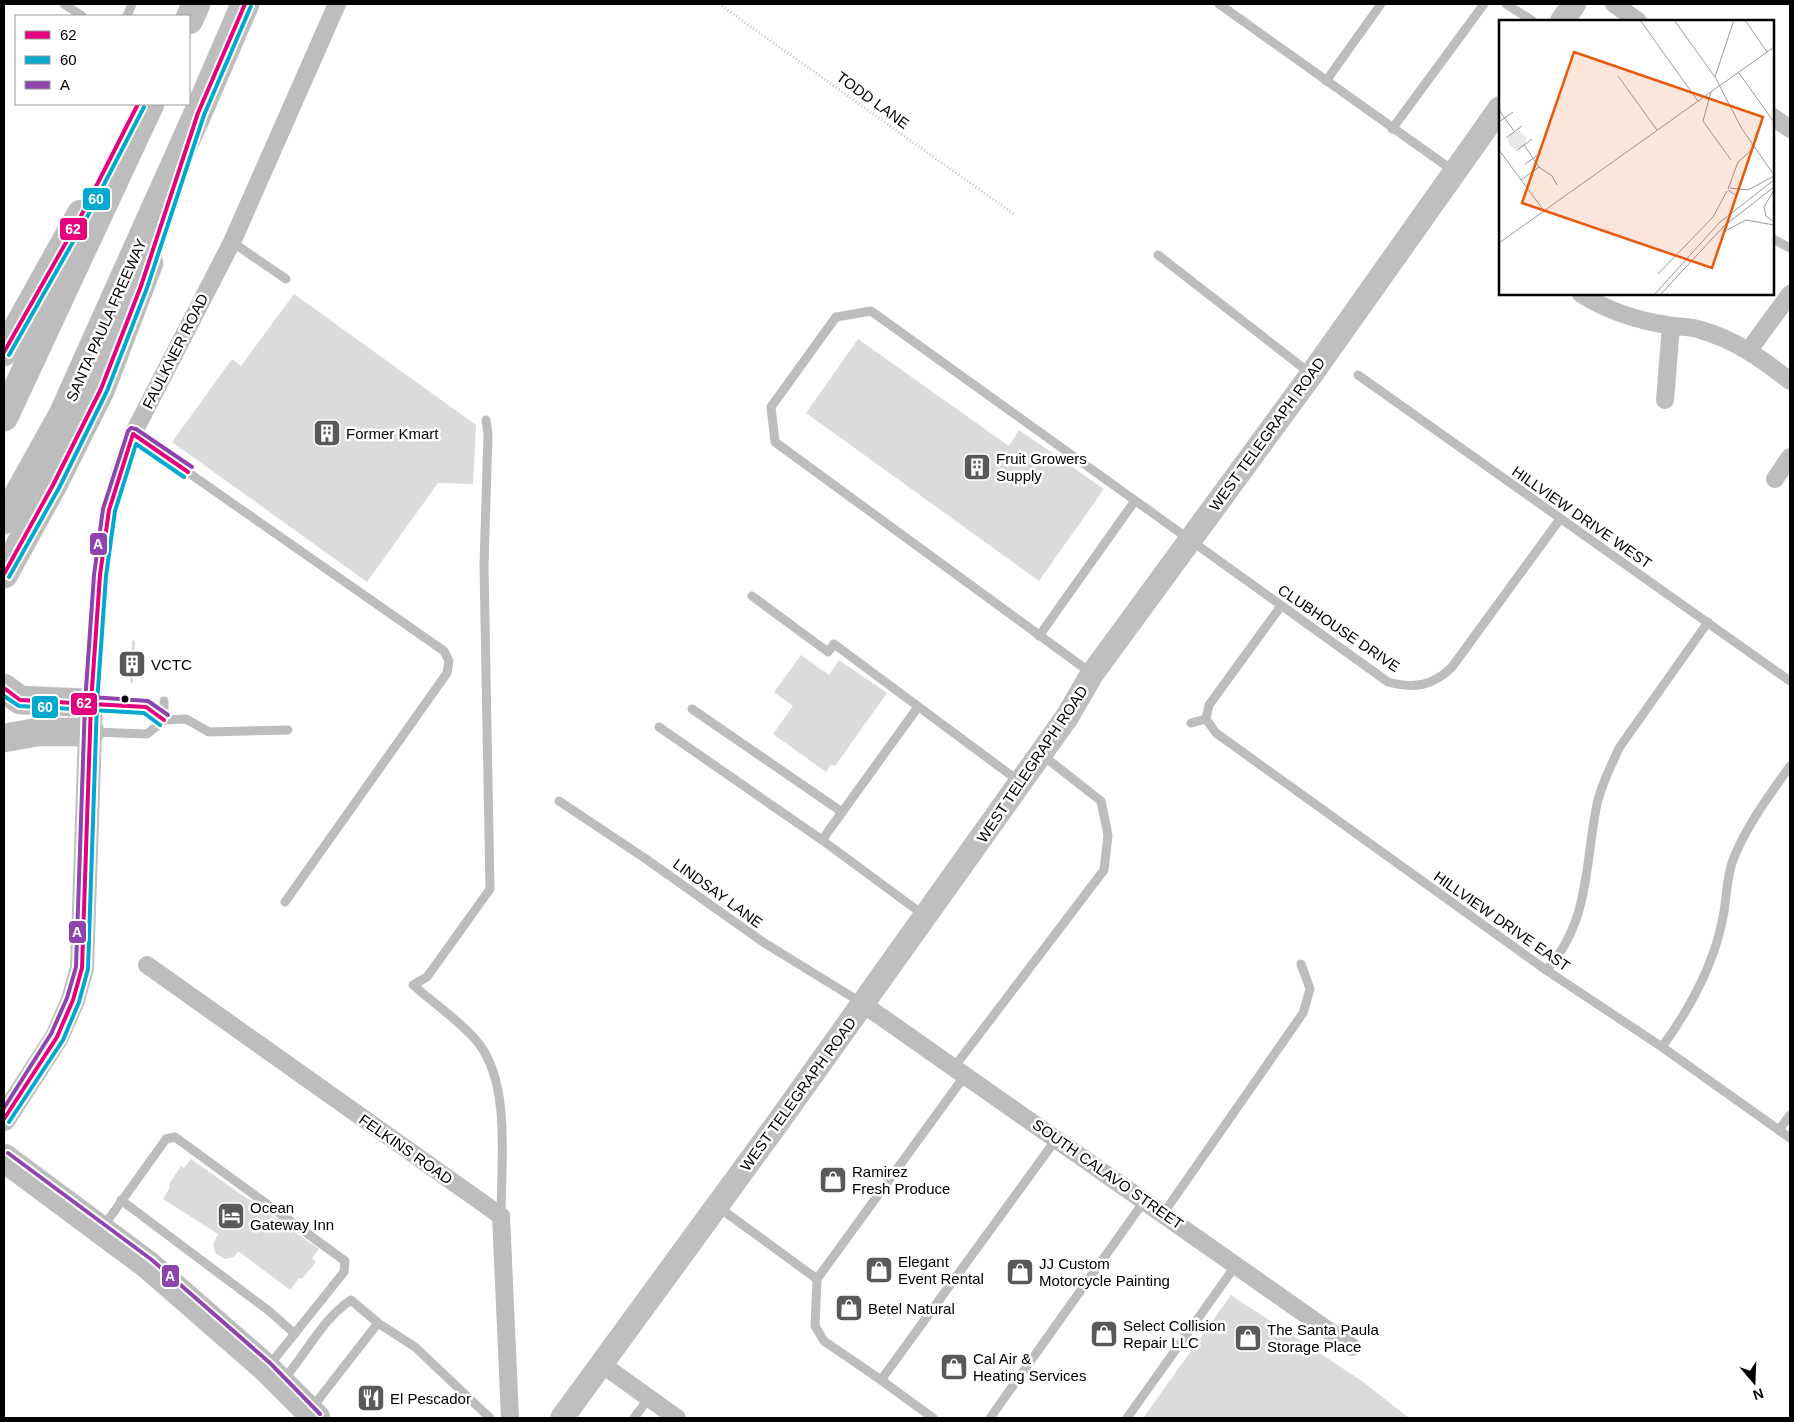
<svg xmlns="http://www.w3.org/2000/svg" width="1794" height="1422" font-family="Arial,sans-serif">
<style>
.building{fill:#dbdbdb}
.lines{fill:none;stroke-linecap:round;stroke-linejoin:round}
.primary-casing{stroke:#dbdbdb;stroke-width:29}
.motorway-casing{stroke:#dbdbdb;stroke-width:29}
.path{stroke:#c2c2c2;stroke-width:3;stroke-dasharray:1 2.5;stroke-linecap:butt}
.service{stroke:#bdbdbd;stroke-width:9}
.minor{stroke:#bdbdbd;stroke-width:18}
.secondary{stroke:#bfbfbf;stroke-width:24}
.primary{stroke:#bdbdbd;stroke-width:28}
.motorway{stroke:#bdbdbd;stroke-width:28}
.bus-1-casing{stroke:#fff;stroke-width:8}
.bus-2-casing{stroke:#fff;stroke-width:8}
.bus-3-casing{stroke:#fff;stroke-width:8}
.bus-1{stroke:#e5007d;stroke-width:4}
.bus-2{stroke:#00a9ce;stroke-width:4}
.bus-3{stroke:#8e44ad;stroke-width:4}
.bus-dot{fill:#000;stroke:#fff;stroke-width:2}
.labels{text-anchor:middle;dominant-baseline:central;stroke-width:5;stroke-linejoin:round;paint-order:stroke}
.street-label{font-size:15px;fill:#000;stroke:#fff}
.poi-label{font-size:15px;fill:#000;stroke:#fff;text-anchor:start}
.inset-road{fill:none;stroke:#999;stroke-width:1}
.view{fill:#e8590c;fill-opacity:0.15;stroke:#e8590c;stroke-width:2.5}
.inset-edge{fill:none;stroke:#000;stroke-width:2.5}
.line-badge{stroke:#fff;stroke-width:2}
.badge-label{font-size:14px;text-anchor:middle;font-weight:bold;fill:#fff}
</style>
<rect width="100%" height="100%" fill="#fff"/>
<g class="building">
<polygon points="294,294 476,425 473,484 438,483 367,582 172,442 232,359 241,366"/>
<polygon points="858,339 1009,446 1019,430 1104,489 1039,581 806,413"/>
<polygon points="132,640 135,641 134,669 131,668"/>
<polygon points="801,655 829,675 839,660 887,693 835,766 831,764 826,772 773,734 793,706 774,692"/>
<rect x="130" y="674" width="3" height="9"/>
<polygon points="191,1159 319,1249 312,1258 316,1262 302,1279 299,1278 290,1290 238,1251 234,1257 225,1259 215,1253 213,1244 218,1234 163,1199 170,1187 169,1184 181,1166 184,1168"/>
<polygon points="1231,1295 1362,1381 1409,1418 1143,1418"/>
</g>
<g class="lines">
<g class="primary-casing">
<polyline id="primary" points="4,1158 148,1265 266,1368 316,1418"/>
</g>
<g class="motorway-casing">
<g id="motorway">
<polyline points="189,20 196,4"/>
<polyline points="4,352 81,214"/>
<polyline points="4,417 150,104"/>
<polyline points="4,520 63,414 198,113 245,4"/>
<polyline points="4,574 53,485 101,389 149,263"/>
<polyline points="4,688 20,700 91,703"/>
<polyline points="4,738 38,732 90,732"/>
</g>
</g>
<polyline class="path" points="719,4 1015,215"/>
<g class="service">
<polyline points="64,4 82,16"/>
<polyline points="1219,4 1455,172"/>
<polyline points="1506,4 1533,21"/>
<polyline points="127,16 132,4"/>
<polyline points="1326,81 1381,4"/>
<polyline points="1392,129 1484,4"/>
<polyline points="1773,239 1790,248"/>
<polyline points="232,242 286,279"/>
<polyline points="1158,255 1311,374"/>
<polyline points="1358,375 1790,681"/>
<path d="M486,420l2,14 -4,132 6,323 -63,88 -14,8c19,17 51,39 66,59 32,41 22,122 22,172"/>
<polyline points="133,434 444,651 449,661 447,673 285,902"/>
<polyline points="752,596 828,652 834,644 1020,782"/>
<polyline points="1281,606 1209,705 1206,719 1216,733 1546,970 1662,1047 1790,1138"/>
<polyline points="1039,636 1134,502"/>
<path d="M1091,673l-316,-231 -4,-35 65,-90 35,-6 517,371c26,7 45,4 64,-15l108,-148"/>
<polyline points="164,701 164,720"/>
<polyline points="94,704 146,707 164,720"/>
<polyline points="692,709 842,812"/>
<polyline points="1191,723 1206,719"/>
<polyline points="659,727 822,840 925,916"/>
<polyline points="93,732 147,734 164,720 186,719 209,732 288,730"/>
<polyline points="559,801 646,859 763,942 862,1003"/>
<polyline points="822,840 918,707"/>
<path d="M1546,970c43,-46 39,-103 50,-161 4,-21 14,-41 23,-61l89,-126"/>
<path d="M1662,1047c29,-40 52,-82 61,-130 4,-19 3,-39 10,-57 13,-34 36,-64 57,-94"/>
<polyline points="955,1066 1104,870 1108,835 1101,801 1041,754"/>
<polyline points="1779,1130 1790,1115"/>
<polyline points="121,1200 269,1311 295,1334"/>
<polyline points="717,1206 817,1279"/>
<polyline points="1163,1214 1303,1013 1310,989 1301,964"/>
<polyline points="103,1227 166,1139 175,1137 345,1261 344,1272 268,1367"/>
<polyline points="881,1380 824,1341 815,1326 817,1279 966,1074"/>
<path d="M282,1381c24,-26 39,-61 69,-81l27,23 37,24 75,71"/>
<polyline points="311,1409 378,1323"/>
<polyline points="634,1418 649,1398"/>
<polyline points="933,1418 881,1380 1057,1138"/>
<polyline points="990,1418 1145,1200"/>
<polyline points="1127,1418 1236,1265"/>
</g>
<g class="minor">
<polyline points="1614,4 1638,21"/>
<polyline points="1773,117 1790,129"/>
<path d="M1581,294c27,17 54,26 86,31 11,2 23,1 34,5 35,10 61,29 89,51"/>
<polyline points="1749,350 1790,294"/>
<polyline points="1665,400 1671,326"/>
<polyline points="1775,479 1790,457"/>
<polyline points="91,703 104,535 120,471 133,434 232,242 337,4"/>
<polyline points="147,965 501,1216 510,1418"/>
<polyline points="863,1004 1352,1347"/>
<polyline points="600,1363 677,1418"/>
</g>
<g class="secondary">
<polyline points="1562,21 1574,4"/>
<polyline points="4,1119 57,1037 73,1000 82,968 91,703"/>
<polyline points="562,1418 779,1121 1067,717 1092,674 1311,375 1500,108"/>
</g>
<use href="#primary" class="primary"/>
<use href="#motorway" class="motorway"/>
<g class="bus-1-casing">
<g id="bus-1">
<polyline points="4,352 81,216 138,104"/>
<polyline points="4,574 53,485 101,389 141,286 198,113 245,4"/>
<polyline points="4,688 20,700 146,707 164,720"/>
<polyline points="4,1119 57,1037 73,1000 82,968 91,703 100,575 109,510 133,434 188,472"/>
</g>
</g>
<g class="bus-2-casing">
<g id="bus-2">
<polyline points="9,355 86,219 144,107"/>
<polyline points="9,577 59,488 107,391 147,288 204,115 251,6"/>
<polyline points="4,696 19,706 144,713 160,725"/>
<polyline points="9,1122 63,1040 79,1002 88,969 97,703 106,576 115,511 136,444 184,477"/>
</g>
</g>
<g class="bus-3-casing">
<g id="bus-3">
<polyline points="91,697 148,701 168,715"/>
<polyline points="4,1108 51,1034 67,998 76,967 85,703 94,575 103,509 128,431 131,428 136,429 192,467"/>
<polyline points="8,1153 152,1260 270,1363 320,1414"/>
</g>
</g>
<use href="#bus-1" class="bus-1"/>
<use href="#bus-2" class="bus-2"/>
<use href="#bus-3" class="bus-3"/>
</g>
<defs>
<g id="building-square" transform="scale(1.4375)"><rect x="-9" y="-9" width="18" height="18" rx="4" fill="#595959" stroke="#fff"/><path d="M-4-6H4V6H1V3H-1V6H-4ZM-2.5-4.3h1.7v1.8h-1.7ZM.8-4.3h1.7v1.8H.8ZM-2.5-1h1.7V.8h-1.7ZM.8-1h1.7V.8H.8Z" fill="#fff"/></g>
<g id="shop-square" transform="scale(1.4375)"><rect x="-9" y="-9" width="18" height="18" rx="4" fill="#595959" stroke="#fff"/><path d="M-5-2.5h2.3a2.7 3.5 0 0 1 5.4 0H5L5.5 6h-11ZM-1.5-2.5h3a1.5 2.3 0 0 0-3 0Z" fill="#fff"/></g>
<g id="hotel-square" transform="scale(1.4375)"><rect x="-9" y="-9" width="18" height="18" rx="4" fill="#595959" stroke="#fff"/><path d="M-6-4.5h1.5V1H6V5H4.5V3h-9V5H-6ZM-4 0a1.8 1.8 0 1 1 3.6 0ZM.5 0V-2.5h3Q6-2.5 6 0Z" fill="#fff"/></g>
<g id="restaurant-square" transform="scale(1.4375)"><rect x="-9" y="-9" width="18" height="18" rx="4" fill="#595959" stroke="#fff"/><path d="M-5-6h1v4h1v-4h1v4h1v-4h1v5L-1.5 .5V6h-2V.5L-5-1ZM5-6V6H3V1.5H1.5Q1.5-4 5-6Z" fill="#fff"/></g>
</defs>
<g fill-rule="evenodd">
<use href="#building-square" x="327" y="433"/>
<use href="#building-square" x="977" y="467"/>
<use href="#building-square" x="132" y="664"/>
<use href="#shop-square" x="833" y="1180"/>
<use href="#hotel-square" x="231" y="1216"/>
<use href="#shop-square" x="879" y="1270"/>
<use href="#shop-square" x="1020" y="1272"/>
<use href="#shop-square" x="849" y="1308"/>
<use href="#shop-square" x="1104" y="1334"/>
<use href="#shop-square" x="1248" y="1338"/>
<use href="#shop-square" x="954" y="1367"/>
<use href="#restaurant-square" x="371" y="1398"/>
</g>
<circle class="bus-dot" cx="125" cy="699" r="4.5"/>
<g class="labels">
<g class="street-label">
<text transform="translate(873 100) rotate(36)">TODD LANE</text>
<text transform="translate(106 320) rotate(-66)">SANTA PAULA FREEWAY</text>
<text transform="translate(175 351) rotate(-63)">FAULKNER ROAD</text>
<text transform="translate(1267 434) rotate(-54)">WEST TELEGRAPH ROAD</text>
<text transform="translate(1582 517) rotate(35)">HILLVIEW DRIVE WEST</text>
<text transform="translate(1339 628) rotate(34)">CLUBHOUSE DRIVE</text>
<text transform="translate(1032 764) rotate(-56)">WEST TELEGRAPH ROAD</text>
<text transform="translate(718 893) rotate(36)">LINDSAY LANE</text>
<text transform="translate(1502 921) rotate(35)">HILLVIEW DRIVE EAST</text>
<text transform="translate(798 1094) rotate(-54)">WEST TELEGRAPH ROAD</text>
<text transform="translate(406 1149) rotate(35)">FELKINS ROAD</text>
<text transform="translate(1108 1174) rotate(35)">SOUTH CALAVO STREET</text>
</g>
<g class="poi-label">
<text x="346" y="433">Former Kmart</text>
<text x="996" y="458">Fruit Growers<tspan x="996" dy="17">Supply</tspan></text>
<text x="151" y="664">VCTC</text>
<text x="852" y="1171">Ramirez<tspan x="852" dy="17">Fresh Produce</tspan></text>
<text x="250" y="1207">Ocean<tspan x="250" dy="17">Gateway Inn</tspan></text>
<text x="898" y="1261">Elegant<tspan x="898" dy="17">Event Rental</tspan></text>
<text x="1039" y="1263">JJ Custom<tspan x="1039" dy="17">Motorcycle Painting</tspan></text>
<text x="868" y="1308">Betel Natural</text>
<text x="1123" y="1325">Select Collision<tspan x="1123" dy="17">Repair LLC</tspan></text>
<text x="1267" y="1329">The Santa Paula<tspan x="1267" dy="17">Storage Place</tspan></text>
<text x="973" y="1358">Cal Air &amp;<tspan x="973" dy="17">Heating Services</tspan></text>
<text x="390" y="1398">El Pescador</text>
</g>
</g>
<g transform="translate(1499 20)">
<rect width="275" height="275" fill="#fff"/>
<path d="M9 120a9 9 0 1 1 18 0a9 9 0 1 1-18 0Z" fill="#e8e8e8"/>
<path class="inset-road" d="M141,0l58,81M175,0l41,57 19,-57M246,0l22,32M240,53l35,49M119,56l39,54M216,57l27,52 32,46M212,72l-8,29 28,39M0,90l15,21M0,102l14,-10M7,118l16,-12M25,125l15,22 13,9 5,9M0,130l45,61M17,131l16,-12M26,144l16,-11M22,160l18,-13M231,168l18,2 26,-14M229,169l10,-27 17,-15M229,170l9,6 -4,10M275,170l-10,17 2,9 8,6M224,212l23,-12 28,5M0,223l275,-196M159,254l55,-57 14,-26M155,275l66,-73 54,-42M161,275l64,-69 50,-39"/>
<path class="view" d="M75,32l189,65 -51,151 -190,-65z"/>
<rect width="275" height="275" class="inset-edge"/>
</g>
<g class="line-badge">
<rect x="82" y="187" width="29" height="24" rx="5" fill="#00a9ce"/>
<rect x="59" y="217" width="29" height="24" rx="5" fill="#e5007d"/>
<rect x="89" y="532" width="19" height="24" rx="5" fill="#8e44ad"/>
<rect x="70" y="692" width="28" height="24" rx="5" fill="#e5007d"/>
<rect x="31" y="695" width="28" height="24" rx="5" fill="#00a9ce"/>
<rect x="68" y="920" width="19" height="24" rx="5" fill="#8e44ad"/>
<rect x="161" y="1264" width="19" height="24" rx="5" fill="#8e44ad"/>
</g>
<g class="badge-label">
<text x="96" y="204">60</text>
<text x="73" y="234">62</text>
<text x="98" y="549">A</text>
<text x="84" y="708">62</text>
<text x="45" y="712">60</text>
<text x="77" y="937">A</text>
<text x="170" y="1281">A</text>
</g>
<rect width="1794" height="1422" fill="none" stroke="#000000" stroke-width="10"/>
<rect x="15" y="15" width="175" height="90" fill="#ffffff" stroke="#999999"/>
<rect x="25" y="31" width="25" height="8" fill="#e5007d" stroke="#999999"/>
<text x="60" y="40" font-size="15" fill="#000000">62</text>
<rect x="25" y="56" width="25" height="8" fill="#00a9ce" stroke="#999999"/>
<text x="60" y="65" font-size="15" fill="#000000">60</text>
<rect x="25" y="81" width="25" height="8" fill="#8e44ad" stroke="#999999"/>
<text x="60" y="90" font-size="15" fill="#000000">A</text>
<g transform="translate(1754 1382) rotate(161)" stroke="#ffffff" stroke-width="4" paint-order="stroke">
<path d="M0-4L9 19L0 12L-9 19Z" fill="#000000"/>
<text y="-8" font-size="14" font-weight="bold" text-anchor="middle" fill="#000000">N</text>
</g>
</svg>
